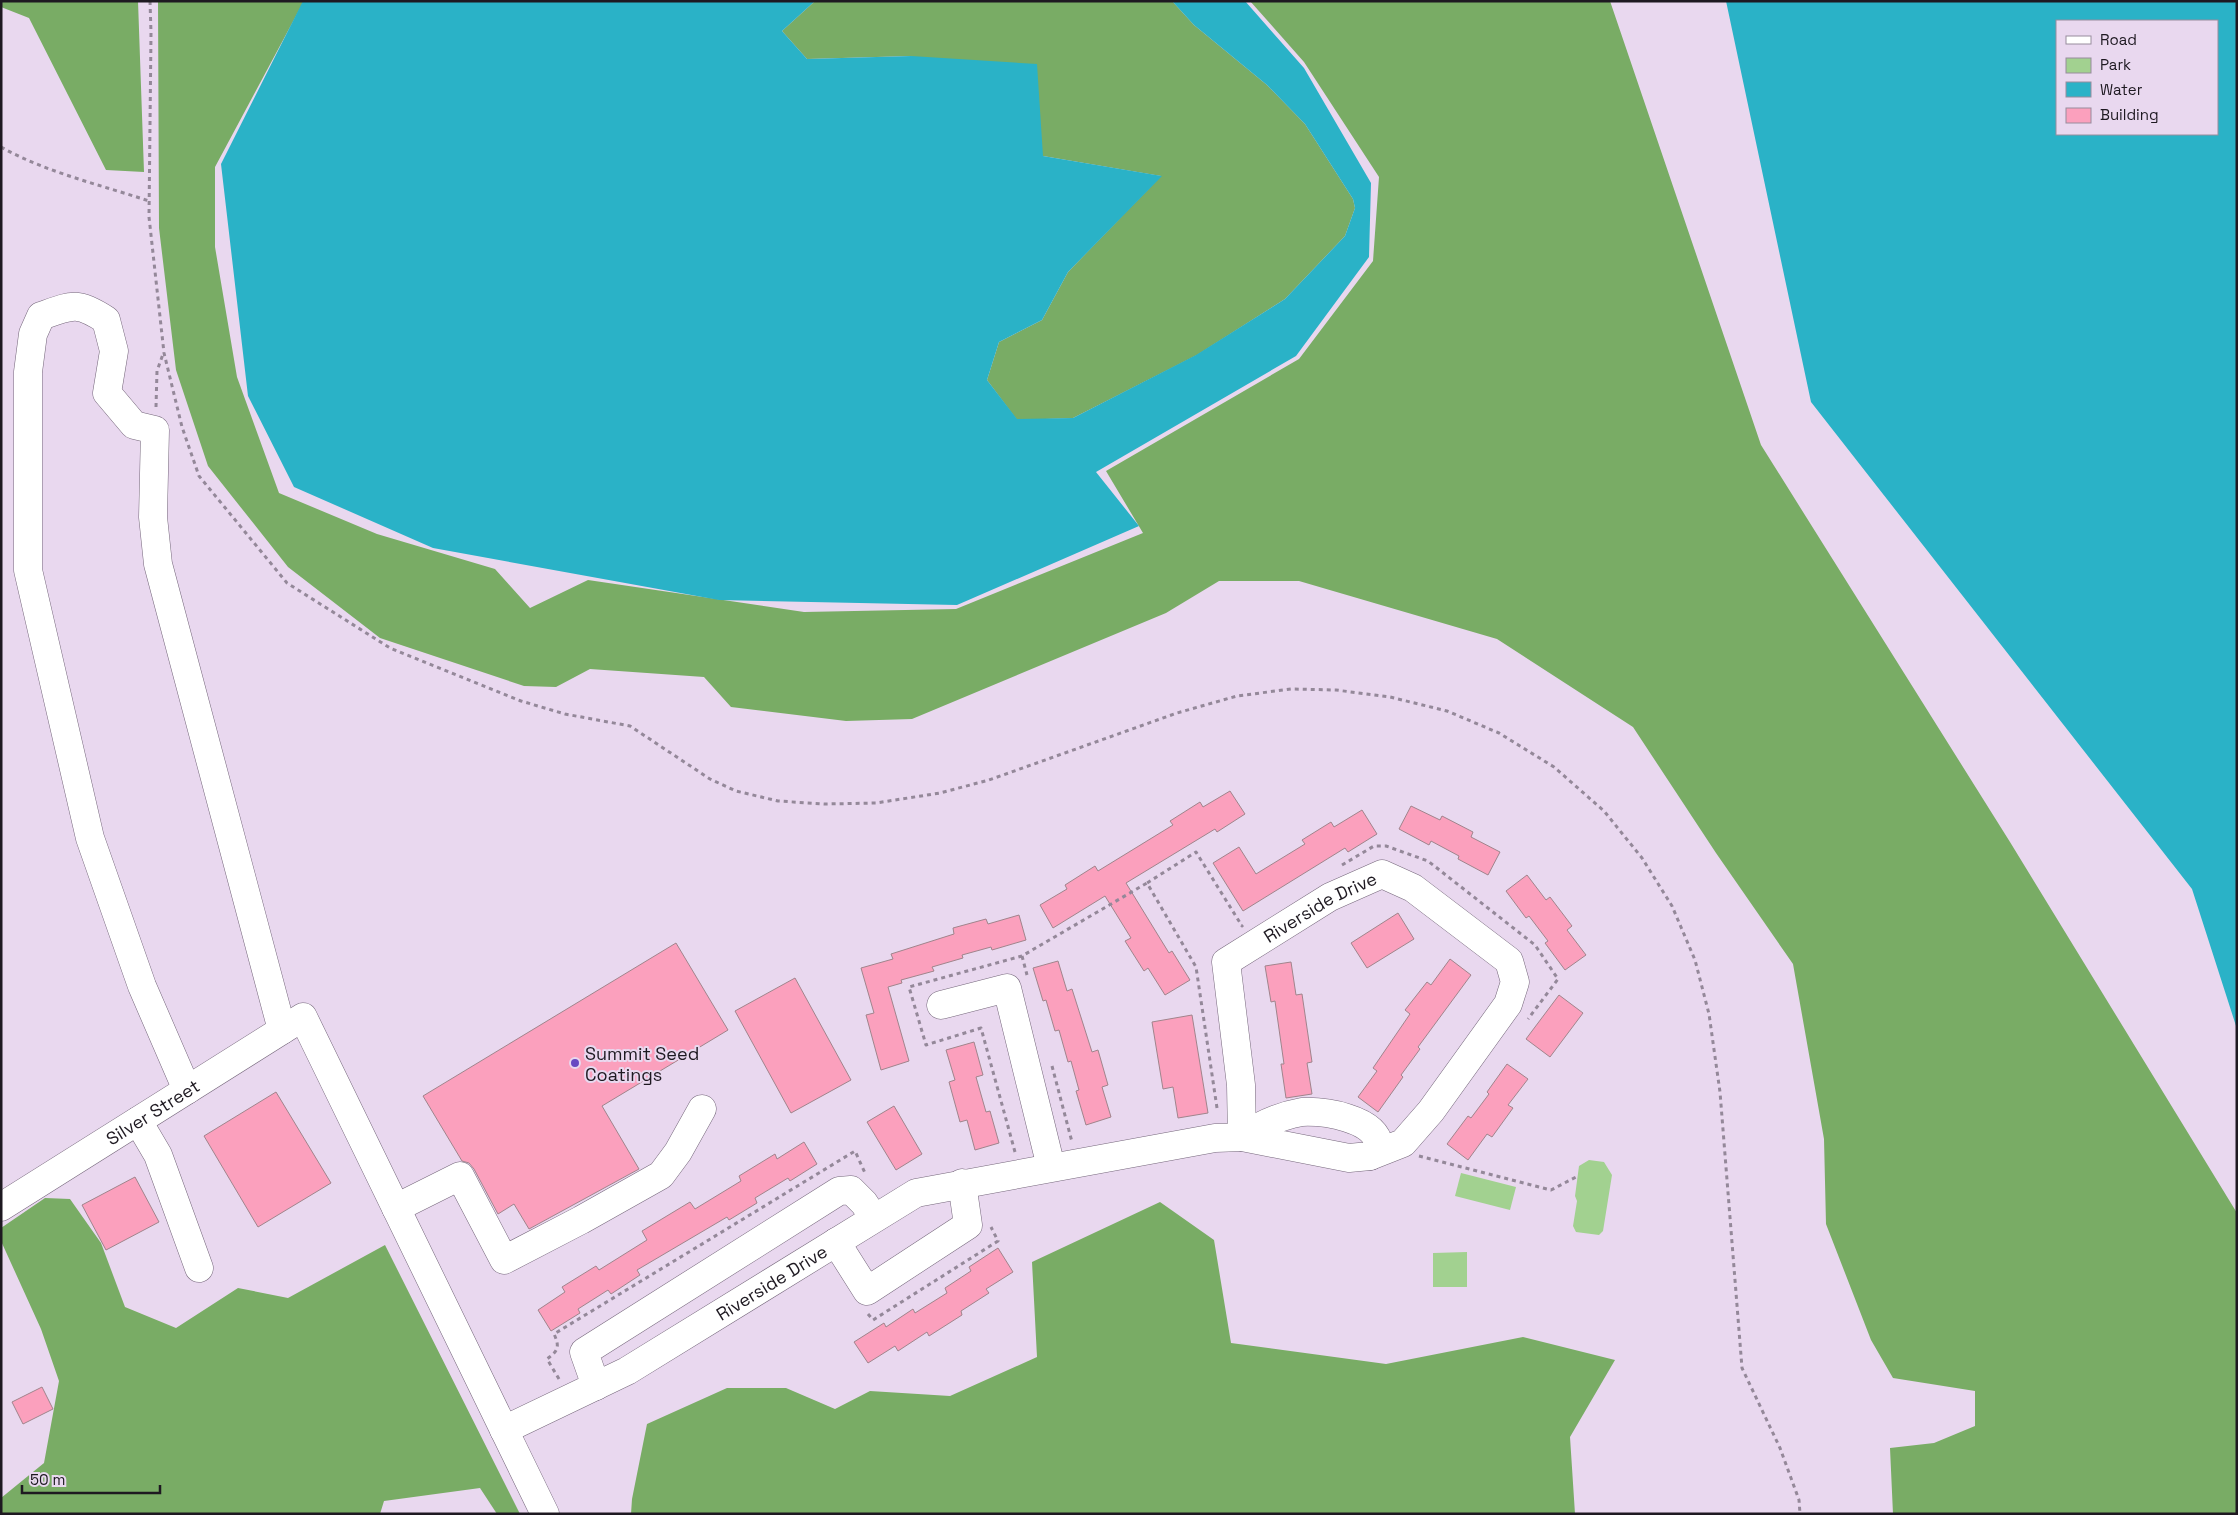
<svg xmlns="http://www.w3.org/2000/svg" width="2238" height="1515" font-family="'Space Grotesk',sans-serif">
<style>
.green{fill:#a2d190}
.forest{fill:#79ac65}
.water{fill:#2ab2c7;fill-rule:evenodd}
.building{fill:#fba0bd;stroke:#a0848c}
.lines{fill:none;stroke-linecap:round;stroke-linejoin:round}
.minor-casing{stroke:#75677b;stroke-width:29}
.path{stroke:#948899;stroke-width:3;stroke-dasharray:4 4;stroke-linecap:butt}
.minor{stroke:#fff;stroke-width:28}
.poi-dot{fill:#6849c2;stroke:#e9d8ef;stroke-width:2}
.labels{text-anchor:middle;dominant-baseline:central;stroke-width:4;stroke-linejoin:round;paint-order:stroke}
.street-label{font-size:18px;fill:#1e1921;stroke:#e9d8ef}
.poi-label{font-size:18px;fill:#1e1921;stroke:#e9d8ef;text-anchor:start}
</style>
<rect width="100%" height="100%" fill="#e9d8ef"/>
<g class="green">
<polygon points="1589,1160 1604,1162 1612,1175 1603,1231 1599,1235 1576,1232 1573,1226 1577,1201 1575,1196 1579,1166"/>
<polygon points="1461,1173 1516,1187 1510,1210 1455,1196"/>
<polygon points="1467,1252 1467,1287 1433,1287 1433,1253"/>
</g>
<g class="forest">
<polygon points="1,1 138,1 144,172 106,170 29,18 1,7"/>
<polygon points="158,1 304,1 215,167 215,247 237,377 279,493 377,534 495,569 530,608 588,580 804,612 956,609 1143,533 1106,471 1299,359 1373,261 1379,177 1304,62 1250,1 1610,1 1761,445 2010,842 2237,1213 2237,1514 1893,1514 1890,1448 1934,1443 1975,1426 1975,1391 1893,1378 1871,1340 1826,1224 1824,1139 1793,964 1716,853 1633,727 1497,639 1299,581 1219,581 1166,613 912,719 846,721 731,707 704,677 590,669 556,687 524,686 380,638 288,567 208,466 176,370 159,228"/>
<polygon points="815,1 1172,1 1194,25 1267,85 1305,124 1353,199 1355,208 1345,236 1285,299 1197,355 1073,418 1017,420 987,380 999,342 1042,320 1068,272 1161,176 1043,156 911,56 807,59 782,31"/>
<polygon points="45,1198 70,1199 101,1243 125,1307 176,1328 238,1288 288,1298 385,1245 520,1514 497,1514 480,1488 384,1501 380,1514 1,1514 1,1498 44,1463 59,1381 41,1329 1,1241 1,1228"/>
<polygon points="1160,1202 1214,1240 1231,1343 1386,1364 1523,1337 1615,1360 1570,1437 1575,1514 631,1514 632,1499 647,1424 727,1388 786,1388 835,1409 870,1391 950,1396 1037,1357 1032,1262"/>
</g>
<g class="water">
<polygon points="303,1 815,1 782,31 807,59 911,56 1037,64 1043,156 1162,176 1068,272 1042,320 999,342 987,380 1017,419 1073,418 1196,355 1285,299 1345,236 1355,208 1353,199 1305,124 1267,85 1194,25 1172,1 1245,1 1304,68 1371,183 1369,257 1296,356 1096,472 1139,526 957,605 719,600 433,548 294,487 248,396 221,164"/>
<path d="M1726,1h511v1028l-45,-140 -381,-487zM2057,21h160v113h-160z"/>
</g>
<g class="building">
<polygon points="1230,791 1245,814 1217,832 1215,829 1126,883 1169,953 1172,951 1190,980 1165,995 1148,968 1144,971 1125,941 1131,938 1105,896 1053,928 1040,905 1067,889 1065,885 1095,866 1098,871 1173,825 1170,821 1200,802 1203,807"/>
<polygon points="1411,806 1440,820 1442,816 1473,832 1471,837 1500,852 1488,875 1458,859 1459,856 1431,841 1429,845 1399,829"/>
<polygon points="1362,810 1377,834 1348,852 1345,848 1243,911 1213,863 1239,847 1256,874 1305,844 1302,840 1331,822 1334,827"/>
<polygon points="1527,875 1546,900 1550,897 1572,926 1567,930 1586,955 1565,970 1545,943 1548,941 1529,916 1526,918 1506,891"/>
<polygon points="1398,913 1414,939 1367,968 1351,943"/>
<polygon points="1019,915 1026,940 992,950 991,947 962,955 963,958 932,967 934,971 901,980 902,983 888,987 909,1061 881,1070 866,1015 874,1013 861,968 893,959 891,954 954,934 953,928 986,919 988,924"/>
<polygon points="676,943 728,1030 602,1106 639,1169 529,1229 514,1204 498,1214 474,1169 469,1163 462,1161 423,1096"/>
<polygon points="1450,959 1471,975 1418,1047 1420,1049 1401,1075 1403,1077 1378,1112 1358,1097 1377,1071 1373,1068 1410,1014 1405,1010 1427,982 1431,985"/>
<polygon points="1058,961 1067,991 1072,989 1092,1052 1098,1050 1108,1085 1102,1087 1111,1117 1086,1125 1076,1091 1079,1090 1071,1061 1068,1062 1059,1030 1055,1031 1046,1000 1043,1001 1033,968"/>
<polygon points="1291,962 1296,995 1302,994 1312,1062 1307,1063 1312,1094 1286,1098 1281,1064 1284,1064 1275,1001 1271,1002 1265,966"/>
<polygon points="795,978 851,1080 791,1113 735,1011"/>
<polygon points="1559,995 1583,1013 1550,1057 1526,1039"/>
<polygon points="1192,1015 1208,1113 1178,1118 1173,1087 1163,1089 1152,1022"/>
<polygon points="974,1042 983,1075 976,1077 986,1112 990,1111 999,1143 975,1150 967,1120 960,1122 949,1082 955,1080 946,1050"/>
<polygon points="1507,1064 1528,1079 1508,1105 1513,1108 1492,1137 1487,1134 1468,1160 1447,1144 1468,1116 1471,1118 1489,1094 1487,1092"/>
<polygon points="276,1092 331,1183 258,1227 204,1136"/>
<polygon points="894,1106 922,1154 896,1170 867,1122"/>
<polygon points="804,1142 817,1164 790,1181 788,1178 755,1198 757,1203 729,1220 727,1217 637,1270 640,1275 611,1294 608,1290 578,1309 580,1313 551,1331 538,1310 565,1292 562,1287 596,1266 599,1270 647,1240 642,1231 690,1202 695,1209 741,1181 739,1176 775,1154 777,1159"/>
<polygon points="135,1177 159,1222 106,1250 82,1205"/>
<polygon points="998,1248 1013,1272 986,1289 989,1293 961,1311 962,1315 929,1336 927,1332 898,1351 895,1346 868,1363 854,1342 884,1323 886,1327 913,1309 915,1313 947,1293 945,1288 971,1271 969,1267"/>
<polygon points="42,1387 53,1409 23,1424 12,1402"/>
</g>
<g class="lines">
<g class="minor-casing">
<g id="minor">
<polyline points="941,1005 1007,988 1051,1167"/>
<path d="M187,1090l-45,-104 -52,-148 -62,-268v-198l5,-38 8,-18c31,-11 36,-15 65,4l8,31 -7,42 27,32 21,5 -2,87 5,47 124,466"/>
<path d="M1302,1112c22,-1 73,6 77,33l-9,11 -21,2 -107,-21c18,-12 37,-21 60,-25z"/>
<polyline points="138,1121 158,1155 199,1268"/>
<path id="s1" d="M1,1207l302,-190 242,497"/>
<polyline points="396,1208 460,1176 504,1260 581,1220 661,1175 678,1152 702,1109"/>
<polyline points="836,1242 867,1291 968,1225 962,1183"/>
<polyline points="596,1386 584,1352 839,1191 851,1190 864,1203 874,1218"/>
<path id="s2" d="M504,1430l123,-59 289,-178 299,-55 27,-1 -1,-52 -15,-123 104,-65 52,-23 31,14 96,73 6,21 -7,22 -77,107 -28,32 -33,13"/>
</g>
</g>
<g class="path">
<polyline points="150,1 151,33 149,217 164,353 182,427 199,476 287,583 390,648 521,701 565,714 630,726 710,779 736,791 778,801 825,804 876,803 940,793 989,780 1177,713 1237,696 1291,689 1336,690 1390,697 1447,711 1499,733 1554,767 1604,811 1642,858 1672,906 1695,960 1709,1014 1720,1092 1742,1368 1780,1448 1799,1500 1800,1514"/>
<path d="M1,147c44,25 100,38 148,54"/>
<polyline points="156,407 157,371 163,354"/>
<polyline points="1342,865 1374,846 1386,846 1428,861 1535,945 1558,979 1528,1019"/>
<polyline points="1022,956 1027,975"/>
<polyline points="1052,1066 1072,1142"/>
<polyline points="1217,1108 1196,967 1147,883 1196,852 1242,926 1243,925"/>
<polyline points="1015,1152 981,1028 926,1045 909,987 1022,956 1147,883"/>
<polyline points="1419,1156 1551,1190 1578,1176"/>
<polyline points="868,1314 873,1320 998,1241 991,1227"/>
<path d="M559,1379l-12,-20c11,-8 13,-12 7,-25l301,-183 10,22"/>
</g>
<use href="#minor" class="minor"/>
</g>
<circle class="poi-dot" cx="575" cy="1063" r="5"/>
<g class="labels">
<g class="street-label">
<text stroke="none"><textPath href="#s2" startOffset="1092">Riverside Drive</textPath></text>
<text stroke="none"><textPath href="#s1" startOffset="179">Silver Street</textPath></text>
<text stroke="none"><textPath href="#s2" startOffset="306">Riverside Drive</textPath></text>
</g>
<g class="poi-label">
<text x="585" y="1053">Summit Seed<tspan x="585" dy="21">Coatings</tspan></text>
</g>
</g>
<rect width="2238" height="1515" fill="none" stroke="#1e1921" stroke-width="5"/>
<rect x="2056" y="20" width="162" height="115" fill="#e9d8ef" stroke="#988c9d"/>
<rect x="2066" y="36" width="25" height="8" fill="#ffffff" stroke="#988c9d"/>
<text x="2100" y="45" font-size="15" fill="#1e1921">Road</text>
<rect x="2066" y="58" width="25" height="15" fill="#a2d190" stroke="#988c9d"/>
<text x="2100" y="70" font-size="15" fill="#1e1921">Park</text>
<rect x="2066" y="82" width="25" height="15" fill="#2ab2c7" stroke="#988c9d"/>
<text x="2100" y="95" font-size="15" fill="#1e1921">Water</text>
<rect x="2066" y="108" width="25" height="15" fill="#fba0bd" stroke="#988c9d"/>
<text x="2100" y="120" font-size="15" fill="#1e1921">Building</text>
<path d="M22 1485v8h138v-8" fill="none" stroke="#1e1921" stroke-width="2.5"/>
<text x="30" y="1485" font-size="15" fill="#1e1921" stroke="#e9d8ef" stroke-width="4" paint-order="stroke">50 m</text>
</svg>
